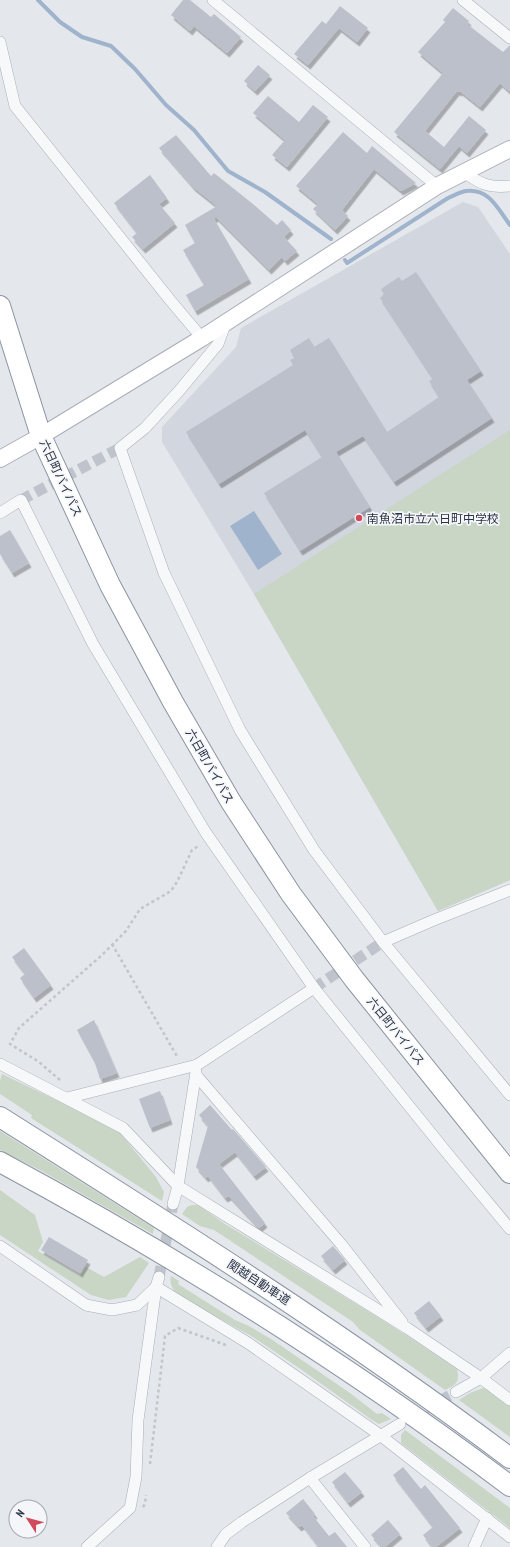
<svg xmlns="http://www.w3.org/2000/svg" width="510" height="1547" font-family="'PT Sans Narrow','Noto Sans JP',sans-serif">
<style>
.built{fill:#d2d6de}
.green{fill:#c9d6c5}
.water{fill:#9fb4cc}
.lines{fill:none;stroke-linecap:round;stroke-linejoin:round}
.stream{stroke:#9fb4cc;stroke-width:4}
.building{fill:#bbc0ca;filter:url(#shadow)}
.street-tunnel{stroke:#bfc3cb;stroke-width:11;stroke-dasharray:11 5.5;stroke-linecap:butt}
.street-casing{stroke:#a9aeb7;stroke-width:12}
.secondary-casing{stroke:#a9aeb7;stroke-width:18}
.highway-casing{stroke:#8b94a3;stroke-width:22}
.path{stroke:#c2c5cb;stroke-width:2.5;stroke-dasharray:3 3;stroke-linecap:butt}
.street{stroke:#f7f8fa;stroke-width:11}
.secondary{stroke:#fff;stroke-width:16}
.highway{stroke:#fff;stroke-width:20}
.poi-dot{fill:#d1495b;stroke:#f4f6f9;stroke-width:1.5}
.labels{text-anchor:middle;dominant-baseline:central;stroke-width:3.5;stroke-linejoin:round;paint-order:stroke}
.street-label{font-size:12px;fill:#2b3445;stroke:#f4f6f9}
.poi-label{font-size:12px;fill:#2b3445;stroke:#f4f6f9;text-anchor:start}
</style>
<defs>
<filter id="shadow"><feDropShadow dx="2.5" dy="4.5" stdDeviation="0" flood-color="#0004"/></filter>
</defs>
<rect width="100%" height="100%" fill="#e4e7ec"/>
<polygon class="built" points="463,202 478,207 510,254 510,880 438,911 254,594 162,442 162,427 236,347 241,328"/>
<g class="green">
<polygon points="510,430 510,880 438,911 254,594"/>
<polygon points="2,1074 83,1113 119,1132 156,1177 164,1192 162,1201 31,1118 32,1115 0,1094 0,1081"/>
<polygon points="0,1131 154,1228 153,1234 40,1170 0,1150"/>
<polygon points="0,1190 35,1215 43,1242 38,1251 80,1276 86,1267 104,1277 140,1257 149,1263 126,1297 109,1300 91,1295 0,1235"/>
<path d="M192,1205h6l27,19 161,98 71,47c3,13 -1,16 -12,21l-85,-60 -7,-8 -139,-92 -14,-4 -18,-12 5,-7z"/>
<path d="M171,1276l8,5 -1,3 57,36 14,6 22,13 79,54 27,21 5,-1 9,6 -12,5 -7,-4 -73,-52 -46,-31 -76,-42c-4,-6 -8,-12 -6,-19z"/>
<polygon points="483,1388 490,1390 510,1405 510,1437 459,1400 470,1393"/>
<polygon points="405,1430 510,1508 510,1528 401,1443 401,1435"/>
</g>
<polygon class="water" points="254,511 282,554 258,570 230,526"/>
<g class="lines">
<g class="stream">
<polyline points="38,0 60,22 82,37 111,46 135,69 166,105 194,130 228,171 265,192 331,239"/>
<path d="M345,260l2,3 101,-65c5,-2 12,-6 18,-7 23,-3 32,18 44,34"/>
</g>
</g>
<g class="building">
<polygon points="183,0 190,0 211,17 214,14 241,37 227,53 194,26 190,31 171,15"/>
<polygon points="340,6 368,28 357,42 339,28 308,65 294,54 322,21 326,24"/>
<polygon points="453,8 469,21 467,24 503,52 510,45 510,92 500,83 480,107 460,91 459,92 457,91 425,131 444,147 469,116 486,130 467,153 459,146 440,169 394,132 443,73 418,52 445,22 443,20"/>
<polygon points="258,65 270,75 255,91 244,81"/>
<polygon points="268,96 299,122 313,105 328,117 287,167 272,155 285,140 253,113"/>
<polygon points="343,132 367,153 372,146 416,183 401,191 374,169 342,210 348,216 335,230 313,209 318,204 296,186"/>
<polygon points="176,135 211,176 214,173 253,204 277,225 282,220 291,230 284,237 297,251 285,261 282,257 269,270 216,217 214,219 249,279 195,311 186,295 204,285 183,250 195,243 185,225 217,206 193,187 159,148"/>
<polygon points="150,175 167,198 159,204 175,223 143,249 132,237 137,233 114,203"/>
<polygon points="416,272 481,371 467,380 492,418 394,482 363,436 336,452 370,507 300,551 264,493 322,457 305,430 219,484 186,432 293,365 290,360 295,358 290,350 309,338 314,347 329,338 387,432 439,397 429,381 433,379 380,298 384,294 381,289 399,277 402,281"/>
<polygon points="10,530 29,563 12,573 0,554 0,536"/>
<polygon points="24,948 51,985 34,998 20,978 25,974 12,957"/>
<polygon points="94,1020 117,1073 100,1079 95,1063 77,1030"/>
<polygon points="160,1091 170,1120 150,1128 139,1099"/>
<polygon points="210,1105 232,1130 233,1129 266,1167 254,1176 235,1152 219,1164 265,1223 259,1228 229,1196 225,1198 208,1176 206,1178 196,1167 208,1126 199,1115"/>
<polygon points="49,1237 88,1260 80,1273 41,1250"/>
<polygon points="333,1246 345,1260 333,1270 321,1256"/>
<polygon points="429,1301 441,1316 426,1328 414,1313"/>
<polygon points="403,1467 421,1489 425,1485 460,1528 436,1547 432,1547 423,1535 433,1527 393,1475"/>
<polygon points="345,1472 362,1492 348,1503 332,1482"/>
<polygon points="303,1499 315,1514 313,1516 329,1536 335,1532 347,1547 316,1547 318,1546 302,1525 299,1527 286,1513"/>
<polygon points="388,1520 400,1534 385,1547 382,1547 371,1535"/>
</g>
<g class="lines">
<g class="street-tunnel">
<polyline points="21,500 120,448"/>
<polyline points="314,988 383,942"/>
<polyline points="159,1277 173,1204"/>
<polyline points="411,1417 456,1392"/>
</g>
<g class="street-casing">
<g id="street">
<polyline points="213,0 437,186"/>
<polyline points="463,0 510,38"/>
<polyline points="0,42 15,106 170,300 202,338"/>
<path d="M464,172c16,12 25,16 46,14"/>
<polyline points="226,322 218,344 179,391 145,428 120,448 164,573 240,730 314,850 383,942 510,1095"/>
<polyline points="0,513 21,500 93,644 206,833 314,988 447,1153 510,1229"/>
<polyline points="383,942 434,920 510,890"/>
<polyline points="0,1064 123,1128 178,1186 407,1328 481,1378 510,1400"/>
<polyline points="196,1075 341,1244 402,1322"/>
<polyline points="67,1098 197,1065 314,988"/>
<polyline points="173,1204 178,1186 196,1072"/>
<polyline points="0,1246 86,1305 112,1310 137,1305 156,1287"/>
<polyline points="156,1287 248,1343 380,1435 510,1537"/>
<polyline points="456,1392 481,1378 510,1353"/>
<polyline points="310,1478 365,1547"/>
<polyline points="87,1547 130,1508 136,1477 138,1420 156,1287 159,1277"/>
<polyline points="217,1547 226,1534 242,1522 310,1478 400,1424"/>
<polyline points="474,1547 487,1518"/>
</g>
</g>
<g class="secondary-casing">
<polyline id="secondary" points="0,459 41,436 202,338 437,186 510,149"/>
</g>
<g class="highway-casing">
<g id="highway">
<polyline points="0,306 41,436 110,585 173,702 231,802 291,894 354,979 510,1173"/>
<path d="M0,1117c173,109 346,218 510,341"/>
<path d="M0,1162c178,96 349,203 510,324"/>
</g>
</g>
<g class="path">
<polyline points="112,944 178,1058"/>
<polyline points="60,1080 39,1062 10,1044 19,1028 102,955 126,931 140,909 171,891 177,882 192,850 200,845"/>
<polyline points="150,1464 165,1336 178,1328 226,1345"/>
<polyline points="143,1507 145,1504 146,1495"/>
</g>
<use href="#street" class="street"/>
<use href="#secondary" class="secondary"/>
<use href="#highway" class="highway"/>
</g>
<circle class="poi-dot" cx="359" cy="518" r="4"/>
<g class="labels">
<g class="street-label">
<text transform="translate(61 478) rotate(65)">六日町バイパス</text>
<text transform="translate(210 766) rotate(60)">六日町バイパス</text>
<text transform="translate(396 1031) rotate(51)">六日町バイパス</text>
<text transform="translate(259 1282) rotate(33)">関越自動車道</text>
</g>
<g class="poi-label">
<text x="367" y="518">南魚沼市立六日町中学校</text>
</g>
</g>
<g transform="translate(28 1519) rotate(306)"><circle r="19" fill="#f4f6f9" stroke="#a4a8b1"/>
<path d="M0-3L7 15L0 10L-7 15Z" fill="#d1495b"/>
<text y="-6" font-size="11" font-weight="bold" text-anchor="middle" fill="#2b3445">N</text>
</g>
</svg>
